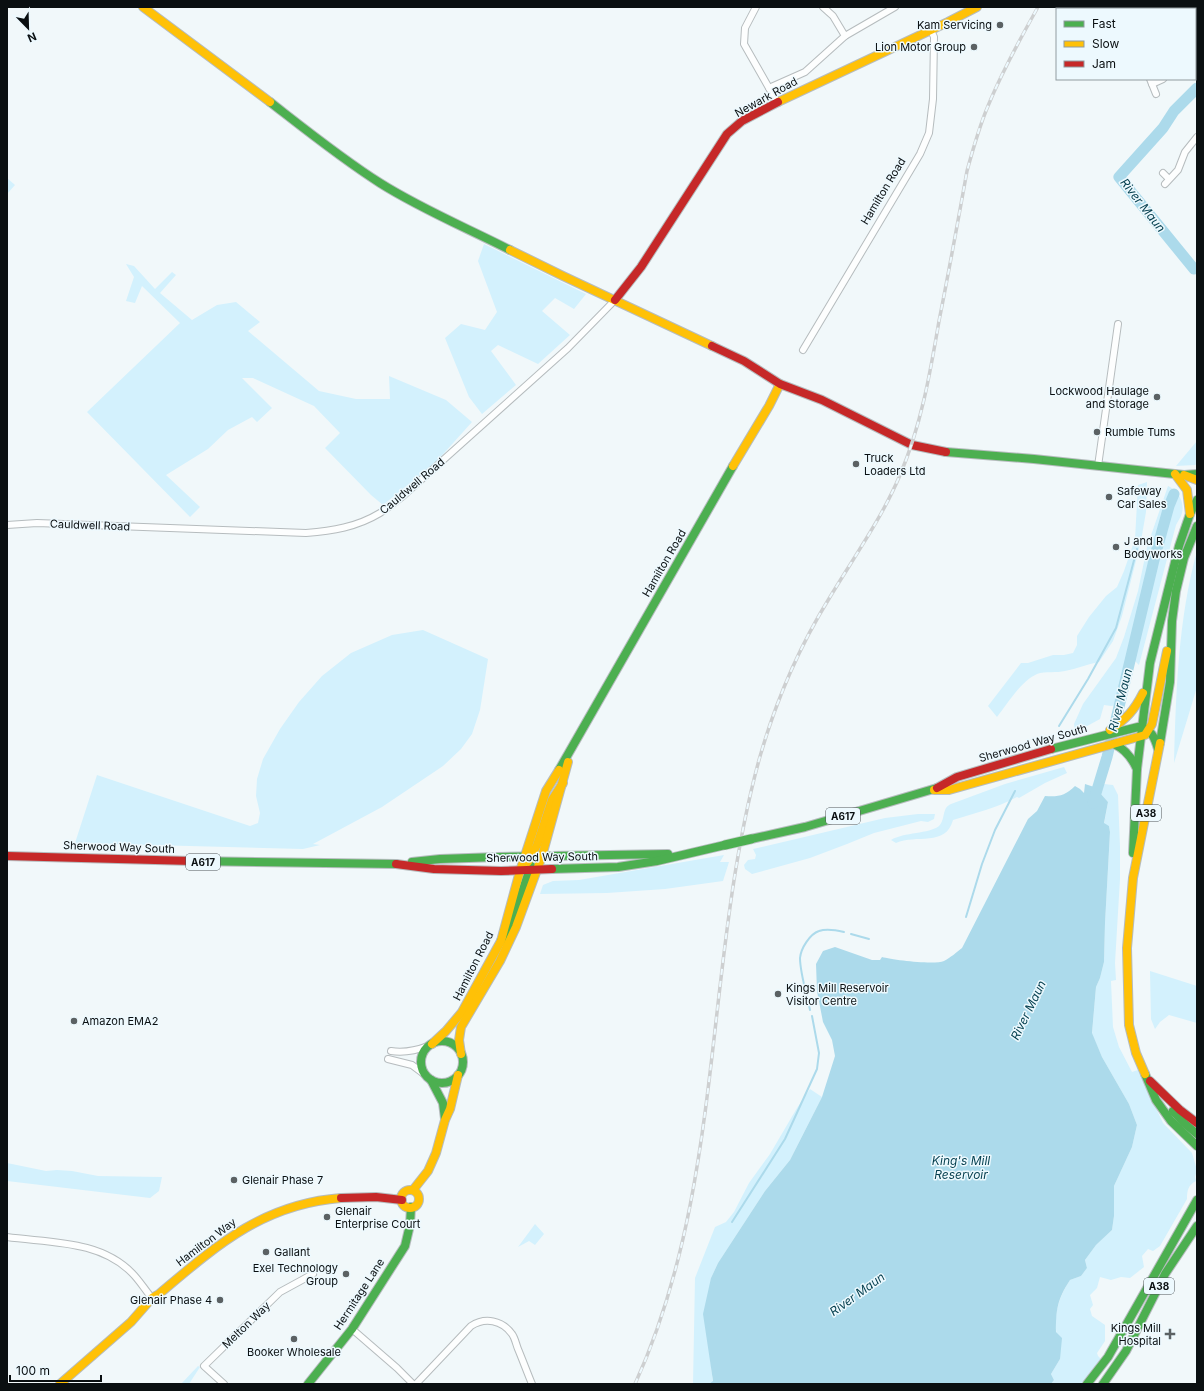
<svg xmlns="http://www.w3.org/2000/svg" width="1204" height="1391" font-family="Inter,sans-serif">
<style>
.green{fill:#d3f1fd}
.water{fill:#acdaeb}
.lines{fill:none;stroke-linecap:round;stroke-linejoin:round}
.stream{stroke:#acdaeb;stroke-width:2}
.river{stroke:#acdaeb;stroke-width:11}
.street-casing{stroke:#b6bcbe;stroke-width:8}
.fast-casing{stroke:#b6bcbe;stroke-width:10}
.slow-casing{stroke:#b6bcbe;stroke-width:10}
.jam-casing{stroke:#b6bcbe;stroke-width:10}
.street{stroke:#fdfefe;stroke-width:6}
.fast{stroke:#4caf50;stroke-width:8}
.slow{stroke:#ffc107;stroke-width:8}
.jam{stroke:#c62828;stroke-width:8}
.rail-casing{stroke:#cdcfd0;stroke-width:3.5}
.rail{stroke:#edf9fe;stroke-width:2;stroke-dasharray:6;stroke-linecap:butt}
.fast-bridge-casing{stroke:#ced1d3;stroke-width:11;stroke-linecap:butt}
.fast-bridge{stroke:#4caf50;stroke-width:9}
.poi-dot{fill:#5b6163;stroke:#edf9fe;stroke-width:1.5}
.labels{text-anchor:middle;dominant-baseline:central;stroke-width:3;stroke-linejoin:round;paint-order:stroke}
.shield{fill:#edf9fe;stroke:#4e5558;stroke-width:1}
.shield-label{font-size:10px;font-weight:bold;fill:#0a0f11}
.poi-label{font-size:11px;fill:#0a0f11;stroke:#edf9fe;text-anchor:start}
.street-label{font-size:11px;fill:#0a0f11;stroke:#edf9fe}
.water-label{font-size:12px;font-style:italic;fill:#033e4e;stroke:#edf9fe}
</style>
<rect width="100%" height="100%" fill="#f1f8fa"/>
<g class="green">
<polygon points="7,178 15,185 7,194"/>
<polygon points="484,244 586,294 574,309 555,298 542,311 570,335 538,364 498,345 491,351 516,385 482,414 469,397 445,338 461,324 485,330 497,312 478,261"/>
<polygon points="126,264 134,266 155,289 172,272 176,275 160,293 192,320 217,305 236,302 260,322 248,331 319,391 356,399 390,399 389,376 446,400 472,422 436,462 383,505 371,495 325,448 340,433 314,406 253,378 242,378 272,408 257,422 252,417 228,430 208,449 166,475 200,507 190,517 87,412 180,323 142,286 135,303 126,301 134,277"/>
<polygon points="1197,441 1197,464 1195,465 1176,466"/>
<path d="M1147,482l-1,30 -5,29 -19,75 -9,25 -14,21c-12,2 -22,7 -34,9 -8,2 -20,0 -28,3 -16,7 -30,30 -40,43l-9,-11 33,-43h7l25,-8h11l9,-2 4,-8v-9l12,-19 17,-21 11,-9 7,-16 11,-32 3,-54z"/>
<path d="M1168,486c9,4 17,15 14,27 -1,4 -4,8 -6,12l-37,140 -6,-6 -10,45 -12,2 -7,-1 -4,14 -11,6 -14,7 -1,-8 9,-20 33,-46 8,-21 14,-46 9,-44z"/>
<path d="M1197,551v136l-23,76c2,-71 4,-143 23,-212z"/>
<polygon points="423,630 488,659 480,710 472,734 461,749 443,766 382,807 313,844 320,845 303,849 75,843 97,775 250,826 258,823 260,813 256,796 257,779 263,759 280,729 299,702 322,676 351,653 392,635"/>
<path d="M1064,767l3,6 -22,10 -26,15 -2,-1c-20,11 -42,16 -64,23 -7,27 -37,14 -57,23l-5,-3c13,-8 38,-6 48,-14 5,-5 4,-13 7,-18 1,-2 3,-3 5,-4l54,-20z"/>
<path d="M1104,784l9,1 5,10 2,52v32l-5,84 1,17 -5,1 2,46 6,20 13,25 6,-2 25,53 29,30 5,17 -2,7 1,4c-8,4 -9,10 -9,18l-27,47 -7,5 -5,-2 -6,7 2,11 -14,11 -9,-1 -10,3 -11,-3 -3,11 -7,7 3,10 -3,4 2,7 13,9v16l-8,12 1,3 3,3 -19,25h-31l3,-4 -3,-6 9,-15c-5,-32 -9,-50 10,-79l11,-4 6,-8 -2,-8 11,-15 16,-15 2,-14v-30l18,-39 5,-22 -8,-21 -27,-47 -10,-23 4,-47 4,-9 4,-16 1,-39 5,-91 -1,-6 -5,-2 4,-22 -8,-9z"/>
<polygon points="918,814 935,814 934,819 928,822 921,821 874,833 847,844 810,858 752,874 745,869 744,865 748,860 755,859 756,855 753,849 885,818"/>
<polygon points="724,855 720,862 729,862 723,881 665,889 607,893 540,894 543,885 553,881 579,880"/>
<polygon points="1150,971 1197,986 1197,1023 1169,1015 1160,1022 1155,1029 1151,1019"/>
<polygon points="810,1089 822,1097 790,1160 765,1191 718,1263 711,1278 710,1356 713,1384 693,1384 695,1278 715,1227 726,1222 734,1212 749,1183 770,1154 797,1108"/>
<polygon points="7,1163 46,1171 57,1170 72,1171 98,1176 162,1177 159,1191 150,1198 7,1181"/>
<polygon points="535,1224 544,1234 535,1245 529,1241 518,1247"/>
<polygon points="198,1366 200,1367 189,1384 181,1384"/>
</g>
<path class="water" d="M1085,784l12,4 3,5 8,9 -4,21 5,3 1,6 -5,91 -1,39 -4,16 -4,9 -4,46 10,24 27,47 8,21 -5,22 -18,39v30l-2,14 -16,15 -11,15 2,8 -6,8 -11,4c-13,20 -14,30 -14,52l6,6 -2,21 -9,15 3,6 -3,4h-342l4,-3 -10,-67 8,-36 7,-15 47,-72 25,-31 32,-63 13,-41 -3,-16 -9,-18 -6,-31 -1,-27 7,-13 12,-4 37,13h8l2,-3c11,3 52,8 62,4 6,-3 13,-9 18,-13l66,-129 9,-8 8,-15c13,1 20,0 30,-10l5,3 4,4z"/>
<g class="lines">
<g class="stream">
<polyline points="1059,726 1088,679 1116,628 1137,549"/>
<polyline points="966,917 982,864 995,830 1015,791"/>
<polyline points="851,934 869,939"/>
<path d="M810,1010c-3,-15 -10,-37 -10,-52 1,-10 10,-24 19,-27 8,-3 17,-1 25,1"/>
<polyline points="732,1222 785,1139 817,1069 819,1053 812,1016"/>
</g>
<g class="river">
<polyline points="1194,269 1119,177 1163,128 1174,111 1197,88"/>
<polyline points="1093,803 1107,757 1155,556 1169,506 1174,494"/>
</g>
<g class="street-casing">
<g id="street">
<polyline points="756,7 745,28 744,44 777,102"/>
<polyline points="823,7 833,16 845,36"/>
<polyline points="1163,7 1164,9"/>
<polyline points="1195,38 1197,37"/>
<polyline points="1150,79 1156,94"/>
<polyline points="1152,84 1163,79"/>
<polyline points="769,88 805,72 845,36 895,7"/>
<polyline points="1163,173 1169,179"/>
<polyline points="1165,184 1178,170 1185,152 1197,137"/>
<polyline points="803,350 920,154 929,133 933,99 934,37 931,30"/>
<polyline points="1098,466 1118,324"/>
<path d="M7,525l30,-2 269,10c26,-2 51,-6 74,-20 8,-5 15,-11 23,-17l165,-148 47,-48"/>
<path d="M391,1051c13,2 24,0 37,-5"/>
<polyline points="388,1059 412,1065 424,1074"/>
<path d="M7,1237c43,6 93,3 125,36 8,8 13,17 20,25"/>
<polyline points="352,1329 397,1368 413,1384"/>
<polyline points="224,1384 204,1366 280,1292 313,1274"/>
<path d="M416,1384l55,-58c14,-9 31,-6 41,8 3,4 4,10 6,15 5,12 9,23 14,35"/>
</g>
</g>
<g class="fast-casing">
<g id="fast">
<path d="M270,102c36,28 72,57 110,81 41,26 87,45 130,67"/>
<polyline points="946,452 1034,459 1184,475 1197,474"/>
<polyline points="1160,743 1170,682 1172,621 1176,591 1184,558 1197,526"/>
<path d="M1114,744c11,5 18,14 23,25"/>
<path d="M1051,749l87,-22c13,1 17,11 20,22"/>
<polyline points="559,770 733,466"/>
<polyline points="751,839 805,827 937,788"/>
<polyline points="1133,853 1137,769 1150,663 1179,546 1190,514 1197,500"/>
<polyline points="192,861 396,864"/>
<polyline points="412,862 440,859 497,857 668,854"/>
<polyline points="552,869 618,867 657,861 725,845"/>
<polyline points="501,941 512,921 531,866"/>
<circle cx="442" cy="1062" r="21"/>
<polyline points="1145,1074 1156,1100 1171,1121 1197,1146"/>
<polyline points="431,1080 443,1103 445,1119"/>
<polyline points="1173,1111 1184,1123 1197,1134"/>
<polyline points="308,1384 352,1329 405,1246 410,1225 411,1207"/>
<polyline points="1087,1384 1108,1357 1197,1200"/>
<polyline points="1103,1384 1126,1351 1165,1274 1197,1226"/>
</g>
</g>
<g class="slow-casing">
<g id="slow">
<polyline points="143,7 270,102"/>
<polyline points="778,102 948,22 977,7"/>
<polyline points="510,250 563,276 712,346"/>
<polyline points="733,466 769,406 780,384"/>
<polyline points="1175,474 1187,490 1190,514"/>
<polyline points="1184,475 1197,480"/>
<path d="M1110,730c16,-11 24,-19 33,-37"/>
<polyline points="934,790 949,790 1145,735 1152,724 1167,651"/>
<polyline points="528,862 537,845 552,800 563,783"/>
<polyline points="432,1044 446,1031 462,1012 501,941 520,871 546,791 559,770"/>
<polyline points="461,1054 459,1040 461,1027 500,961 516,927 542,856 568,762"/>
<polyline points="1145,1074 1136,1053 1129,1025 1127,948 1133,878 1160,743"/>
<polyline points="413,1190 428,1171 436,1153 445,1120 450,1109 458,1075"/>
<circle cx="410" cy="1199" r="9"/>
<path d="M60,1384l71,-62 21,-24 7,-4c58,-49 104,-90 182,-96"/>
</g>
</g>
<g class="jam-casing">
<g id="jam">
<polyline points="615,300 641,267 727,134 742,121 778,102"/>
<polyline points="712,346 744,361 780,384 822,400 912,445 946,452"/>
<polyline points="937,788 957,777 1051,749"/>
<polyline points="7,856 192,861"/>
<polyline points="396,864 434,869 501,871 552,869"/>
<polyline points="1150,1081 1180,1110 1197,1123"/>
<polyline points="341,1198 376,1197 402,1200"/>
</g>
</g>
<use href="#street" class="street"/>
<use href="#fast" class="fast"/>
<use href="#slow" class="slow"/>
<use href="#jam" class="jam"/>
<g class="rail-casing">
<path id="rail" d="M635,1384c90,-197 68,-418 124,-624 16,-57 40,-113 71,-163 24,-40 52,-79 70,-122 21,-49 30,-101 39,-154 10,-50 19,-100 28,-150 6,-22 12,-44 21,-65 14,-34 32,-67 50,-99"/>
</g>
<use href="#rail" class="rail"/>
<g class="fast-bridge-casing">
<polyline id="fast-bridge" points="725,845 751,839"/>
</g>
<use href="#fast-bridge" class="fast-bridge"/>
</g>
<g class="poi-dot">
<circle cx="1000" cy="25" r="4"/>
<circle cx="974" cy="47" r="4"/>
<circle cx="1157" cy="397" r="4"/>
<circle cx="1097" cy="432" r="4"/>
<circle cx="856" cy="464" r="4"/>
<circle cx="1109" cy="497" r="4"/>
<circle cx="1116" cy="547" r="4"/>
<circle cx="778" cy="994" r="4"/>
<circle cx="74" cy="1021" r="4"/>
<circle cx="234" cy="1180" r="4"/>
<circle cx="327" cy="1217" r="4"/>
<circle cx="266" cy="1252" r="4"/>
<circle cx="346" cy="1274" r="4"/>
<circle cx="220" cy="1300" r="4"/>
<path d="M1168 1328h4v4h4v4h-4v4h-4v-4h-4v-4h4z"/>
<circle cx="294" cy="1339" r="4"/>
</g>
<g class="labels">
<g class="shield">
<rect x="1131" y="805" width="30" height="16" rx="3"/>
<rect x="826" y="808" width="34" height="16" rx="3"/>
<rect x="186" y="854" width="34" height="16" rx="3"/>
<rect x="1144" y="1278" width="30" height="16" rx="3"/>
</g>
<g class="shield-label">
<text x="1146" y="813">A38</text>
<text x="843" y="816">A617</text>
<text x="203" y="862">A617</text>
<text x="1159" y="1286">A38</text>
</g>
<g class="poi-label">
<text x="992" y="25" text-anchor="end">Kam Servicing</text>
<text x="966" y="47" text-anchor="end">Lion Motor Group</text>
<text x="1149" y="391" text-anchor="end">Lockwood Haulage<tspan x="1149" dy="13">and Storage</tspan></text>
<text x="1105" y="432">Rumble Tums</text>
<text x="864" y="458">Truck<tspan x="864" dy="13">Loaders Ltd</tspan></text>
<text x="1117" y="491">Safeway<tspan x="1117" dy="13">Car Sales</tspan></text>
<text x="1124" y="541">J and R<tspan x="1124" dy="13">Bodyworks</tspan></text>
<text x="786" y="988">Kings Mill Reservoir<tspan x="786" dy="13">Visitor Centre</tspan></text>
<text x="82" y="1021">Amazon EMA2</text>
<text x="242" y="1180">Glenair Phase 7</text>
<text x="335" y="1211">Glenair<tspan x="335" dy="13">Enterprise Court</tspan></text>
<text x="274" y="1252">Gallant</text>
<text x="338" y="1268" text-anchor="end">Exel Technology<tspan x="338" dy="13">Group</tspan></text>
<text x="212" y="1300" text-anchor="end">Glenair Phase 4</text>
<text x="1161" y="1328" text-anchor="end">Kings Mill<tspan x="1161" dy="13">Hospital</tspan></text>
<text x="294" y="1352" text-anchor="middle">Booker Wholesale</text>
</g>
<g class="street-label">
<text transform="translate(766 97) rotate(-29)">Newark Road</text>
<text transform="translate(883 191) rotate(-59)">Hamilton Road</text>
<text transform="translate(412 486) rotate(-40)">Cauldwell Road</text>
<text transform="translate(90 525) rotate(2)">Cauldwell Road</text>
<text transform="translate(664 563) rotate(-60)">Hamilton Road</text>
<text transform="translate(1033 743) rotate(-16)">Sherwood Way South</text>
<text transform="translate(119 847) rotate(2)">Sherwood Way South</text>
<text transform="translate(542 857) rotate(-1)">Sherwood Way South</text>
<text transform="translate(473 966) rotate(-63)">Hamilton Road</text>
<text transform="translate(206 1242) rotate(-37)">Hamilton Way</text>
<text transform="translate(359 1294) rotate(-57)">Hermitage Lane</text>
<text transform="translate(246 1325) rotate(-44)">Melton Way</text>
</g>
<g class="water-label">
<text transform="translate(1143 205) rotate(52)">River Maun</text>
<text transform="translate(1120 700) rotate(-76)">River Maun</text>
<text transform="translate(1028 1010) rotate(-64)">River Maun</text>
<text x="961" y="1160">King's Mill<tspan x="961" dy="14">Reservoir</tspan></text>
<text transform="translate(857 1294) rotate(-36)">River Maun</text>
</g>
</g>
<rect width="1204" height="1391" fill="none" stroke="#0a0f11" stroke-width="16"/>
<rect x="1056" y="8" width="140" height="72" fill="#edf9fe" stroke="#929b9f"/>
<rect x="1064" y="21" width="20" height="6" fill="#4caf50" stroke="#929b9f"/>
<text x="1092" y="28" font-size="12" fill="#0a0f11">Fast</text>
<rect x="1064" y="41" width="20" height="6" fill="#ffc107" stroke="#929b9f"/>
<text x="1092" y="48" font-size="12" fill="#0a0f11">Slow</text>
<rect x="1064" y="61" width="20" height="6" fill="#c62828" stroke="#929b9f"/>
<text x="1092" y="68" font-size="12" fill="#0a0f11">Jam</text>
<g transform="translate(28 28) rotate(157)" stroke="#edf9fe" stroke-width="3" paint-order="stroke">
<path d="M0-3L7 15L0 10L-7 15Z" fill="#0a0f11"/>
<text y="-6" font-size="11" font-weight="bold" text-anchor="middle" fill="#0a0f11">N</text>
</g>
<path d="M10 1375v6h91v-6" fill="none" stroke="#0a0f11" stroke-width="2"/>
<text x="16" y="1375" font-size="12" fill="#0a0f11" stroke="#edf9fe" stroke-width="3" paint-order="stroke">100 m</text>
</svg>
